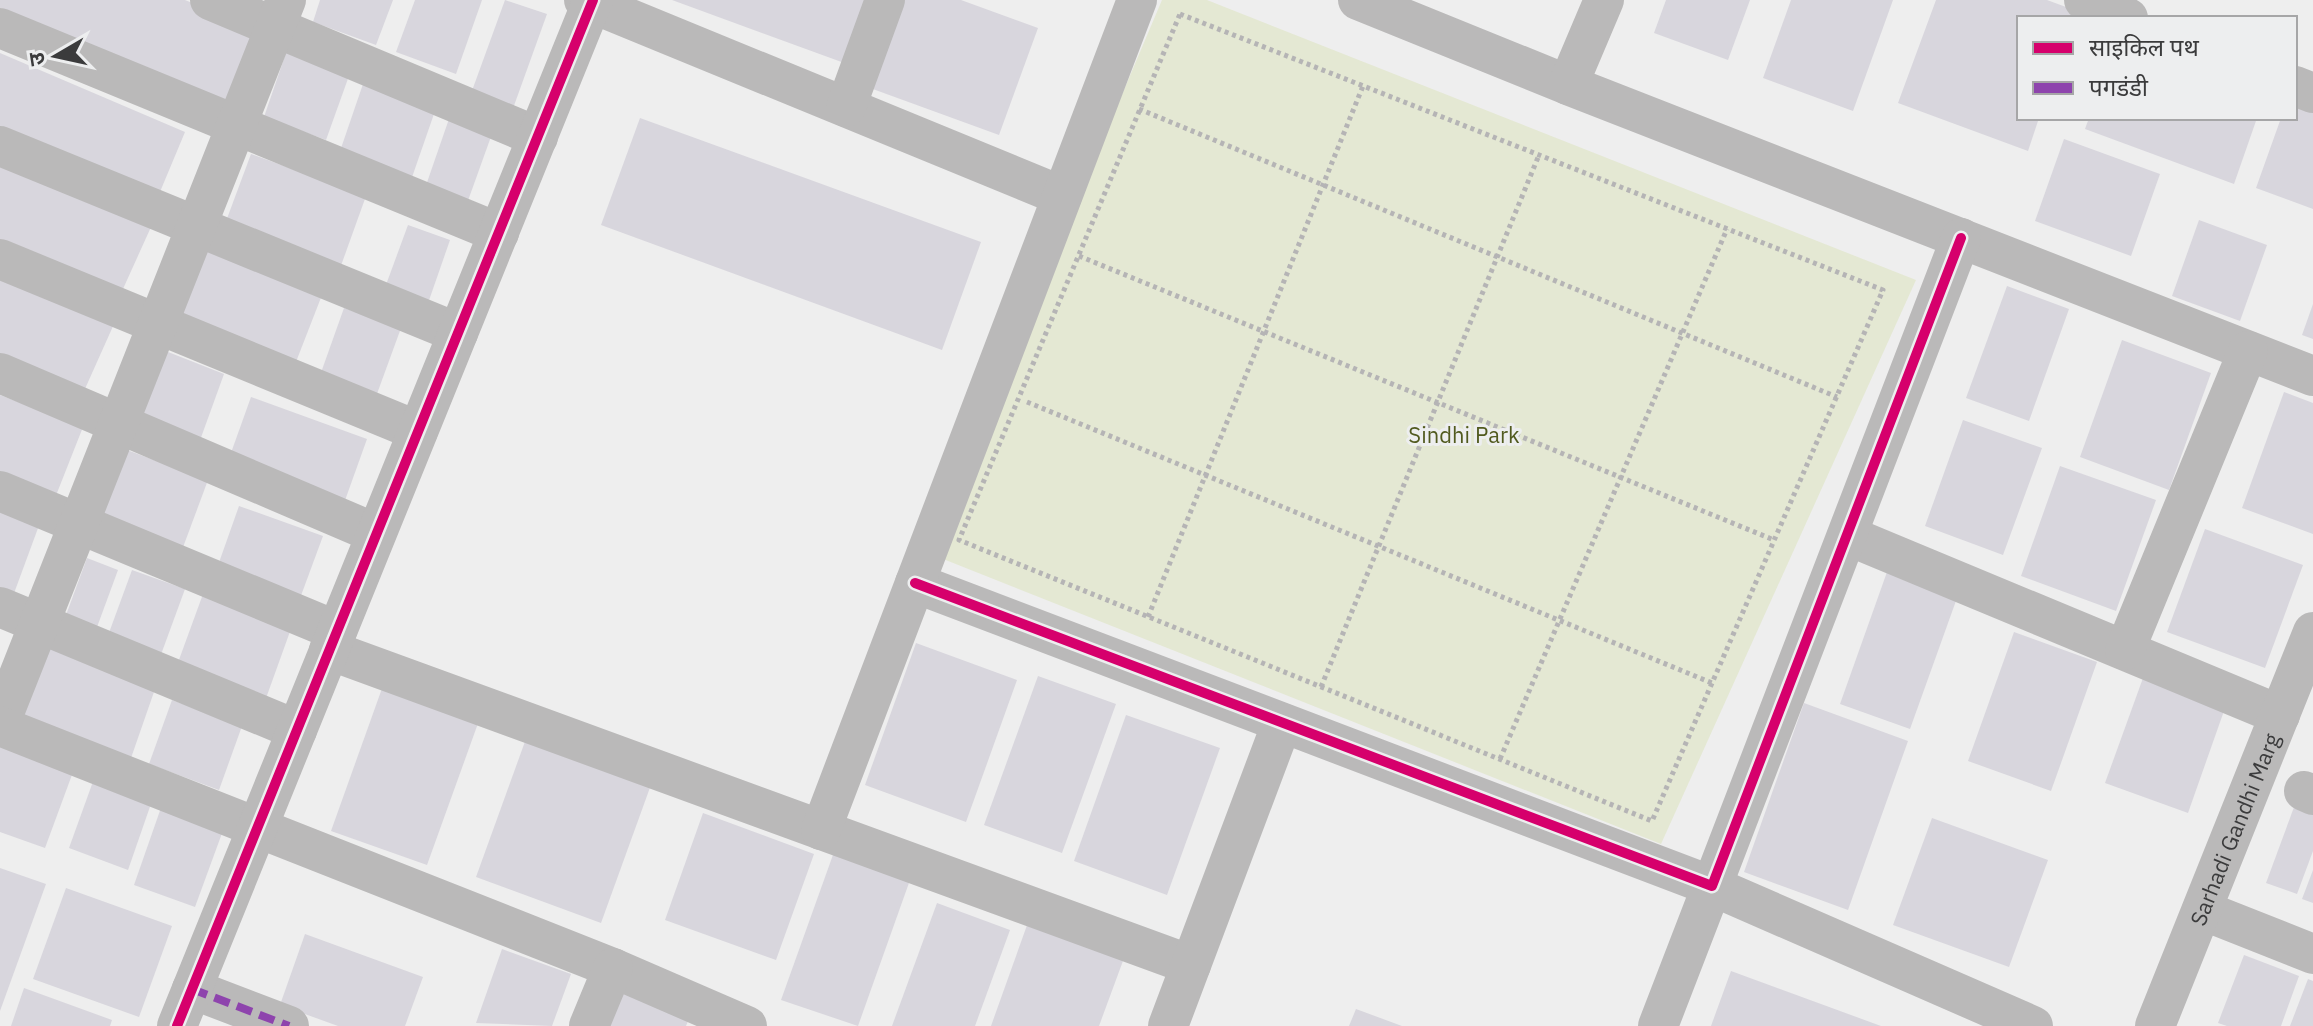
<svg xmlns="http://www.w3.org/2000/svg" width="2313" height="1026" font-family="'IBM Plex Sans','Noto Sans Devanagari',sans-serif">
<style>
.green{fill:#e4e8d3}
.building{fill:#d8d6dd}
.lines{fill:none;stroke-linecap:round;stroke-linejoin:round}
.path{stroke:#b5b4b5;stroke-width:5;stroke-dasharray:4 4;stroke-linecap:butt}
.minor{stroke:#bab9b9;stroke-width:40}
.quiet{stroke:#8e44ad;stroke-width:8;stroke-dasharray:16 8;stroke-linecap:butt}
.cycleway-casing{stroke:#edeeef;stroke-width:15}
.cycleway{stroke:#d6006c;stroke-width:10}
.labels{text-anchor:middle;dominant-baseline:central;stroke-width:6;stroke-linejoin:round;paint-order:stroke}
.park-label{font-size:22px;fill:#515a1f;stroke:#edeeef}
.street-label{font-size:22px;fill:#3b3b3c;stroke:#edeeef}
</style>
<rect width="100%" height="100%" fill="#eee"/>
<polygon class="green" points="1162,0 1207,0 1916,280 1661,844 928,553"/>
<g class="building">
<polygon points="0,0 185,0 257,30 227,103 0,8"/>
<polygon points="320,0 393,0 376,45 313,22"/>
<polygon points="415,0 482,0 456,74 396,52"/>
<polygon points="505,0 547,14 511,114 469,99"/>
<polygon points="672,0 870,0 847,64"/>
<polygon points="902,0 961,0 1038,28 999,135 870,88"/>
<polygon points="1666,0 1750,0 1728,60 1654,33"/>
<polygon points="1791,0 1893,0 1853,111 1763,78"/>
<polygon points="1936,0 2047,0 2077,11 2075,18 2019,18 2019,118 2039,118 2028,151 1898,103"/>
<polygon points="287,50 350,73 326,140 264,117"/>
<polygon points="0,53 185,132 157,199 0,131"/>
<polygon points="363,84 435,111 410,183 338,157"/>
<polygon points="2295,103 2313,110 2313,209 2256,188 2281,118 2295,118"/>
<polygon points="450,116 493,131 465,209 423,194"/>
<polygon points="640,118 981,242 942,350 601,225"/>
<polygon points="2089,118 2257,118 2234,184 2085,129"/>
<polygon points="2064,139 2160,174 2131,256 2035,221"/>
<polygon points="251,154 366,196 338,274 222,232"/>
<polygon points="0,158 151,227 118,300 0,246"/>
<polygon points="2199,220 2267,245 2240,321 2172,296"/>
<polygon points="408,225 450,240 426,309 383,293"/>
<polygon points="208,249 322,295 294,367 179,321"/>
<polygon points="0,273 114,324 80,400 0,364"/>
<polygon points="2007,286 2069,309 2029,421 1966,398"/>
<polygon points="2313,304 2313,339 2302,335"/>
<polygon points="344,308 401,328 374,402 318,381"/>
<polygon points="2122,340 2211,373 2169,490 2080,457"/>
<polygon points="163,350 224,374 199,443 137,419"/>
<polygon points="2284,392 2313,403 2313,534 2242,508"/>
<polygon points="0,395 83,427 55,498 0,477"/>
<polygon points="251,397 367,439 343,506 227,464"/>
<polygon points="1963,420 2042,448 2003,555 1925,526"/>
<polygon points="127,450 208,480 182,550 101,520"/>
<polygon points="2060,466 2156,500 2116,611 2021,576"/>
<polygon points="0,504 41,520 13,596 0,591"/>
<polygon points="239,506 323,536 299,601 216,571"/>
<polygon points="2205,529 2303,565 2265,668 2167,632"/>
<polygon points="87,558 118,570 93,638 62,626"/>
<polygon points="132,570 185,589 159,660 106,641"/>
<polygon points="1887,572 1957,598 1910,729 1840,704"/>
<polygon points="203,594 292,626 265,701 176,668"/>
<polygon points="2014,632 2097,662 2051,791 1968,761"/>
<polygon points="916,643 1017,680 966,822 865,785"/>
<polygon points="45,646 155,689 131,758 19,717"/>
<polygon points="1038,676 1116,704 1062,853 984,825"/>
<polygon points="2143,678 2225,708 2188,813 2105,783"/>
<polygon points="385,680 481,715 427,865 331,831"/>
<polygon points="172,700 242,726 219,790 149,764"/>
<polygon points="1804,703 1908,741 1848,910 1744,872"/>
<polygon points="1126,715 1220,748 1167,895 1074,861"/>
<polygon points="527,736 652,782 601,923 476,877"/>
<polygon points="0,745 73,772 45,848 0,832"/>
<polygon points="95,776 153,798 128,870 69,848"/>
<polygon points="2297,799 2313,805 2313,851 2297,894 2266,883"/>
<polygon points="163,802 225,825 195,907 134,885"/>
<polygon points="703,813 814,854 776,960 665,920"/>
<polygon points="1932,818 2048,860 2009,967 1893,925"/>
<polygon points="834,852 910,880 858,1026 781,1000"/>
<polygon points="0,868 46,884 0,1011"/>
<polygon points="2313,870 2313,903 2302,899"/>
<polygon points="66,888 172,926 139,1017 33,979"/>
<polygon points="937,903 1010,930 975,1026 892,1026"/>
<polygon points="1031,914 1127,950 1099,1026 991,1026"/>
<polygon points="305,934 423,977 405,1026 338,1026 280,1005"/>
<polygon points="502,949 571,974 552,1026 476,1023"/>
<polygon points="2244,955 2299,976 2281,1026 2227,1026 2218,1023"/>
<polygon points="1731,971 1881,1026 1711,1026"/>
<polygon points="2308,979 2313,981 2313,1026 2290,1026"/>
<polygon points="625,986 692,1011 686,1026 610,1026"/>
<polygon points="24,988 112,1020 110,1026 11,1026"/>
<polygon points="1356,1009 1402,1026 1349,1026"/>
</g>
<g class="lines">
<g class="path">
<polygon points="1180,14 1883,290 1652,821 959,540"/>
<polyline points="1139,109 1837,397"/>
<polyline points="1079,256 1774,540"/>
<polyline points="1027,402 1712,683"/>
<polyline points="1148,617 1363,86"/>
<polyline points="1321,687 1539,155"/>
<polyline points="1500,759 1727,229"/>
</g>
<g class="minor">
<polyline points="210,0 538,137"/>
<polyline points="584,0 1062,196"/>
<polyline points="1358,0 1568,85"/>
<polyline points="1604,0 1568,85 2313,376"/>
<polyline points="2084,0 2128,18"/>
<polyline points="0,28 499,233"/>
<polyline points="2295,86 2313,93"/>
<polyline points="846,107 885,0"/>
<polyline points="0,146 458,333"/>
<polyline points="0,259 418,431"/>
<polyline points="0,373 375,533"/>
<polyline points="0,491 337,631"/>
<polyline points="1849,536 2280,715"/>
<polyline points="915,583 1712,886 1961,238"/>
<polyline points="0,607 297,730"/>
<polyline points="329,650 1191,965"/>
<polyline points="2125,650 2248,351"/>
<polyline points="0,723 286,0"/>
<polyline points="0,726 613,968 747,1026"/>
<polyline points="2304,791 2313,795"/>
<polyline points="821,830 1137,0"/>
<polyline points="2202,910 2313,954"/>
<polyline points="192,989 289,1026"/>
<polyline points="177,1026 593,0"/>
<polyline points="589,1026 613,968"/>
<polyline points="1168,1026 1282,723"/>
<polyline points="1658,1026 1712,886 2033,1026"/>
<path id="s1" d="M2155,1026l158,-394"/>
</g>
<polyline class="quiet" points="192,989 289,1026"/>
<g class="cycleway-casing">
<g id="cycleway">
<polyline points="915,583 1712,886 1961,238"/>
<polyline points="177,1026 593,0"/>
</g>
</g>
<use href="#cycleway" class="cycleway"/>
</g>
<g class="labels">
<g class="park-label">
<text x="1464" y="434">Sindhi Park</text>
</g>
<g class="street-label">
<text stroke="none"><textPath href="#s1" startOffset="212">Sarhadi Gandhi Marg</textPath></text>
</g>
</g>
<rect x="2017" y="16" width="280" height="104" fill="#edeeef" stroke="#a6a6a7" stroke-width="2"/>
<rect x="2033" y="42" width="40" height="12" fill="#d6006c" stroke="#a6a6a7" stroke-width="2"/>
<text x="2089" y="56" font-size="24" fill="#3b3b3c">साइकिल पथ</text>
<rect x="2033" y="82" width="40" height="12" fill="#8e44ad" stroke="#a6a6a7" stroke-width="2"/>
<text x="2089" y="96" font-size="24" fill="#3b3b3c">पगडंडी</text>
<g transform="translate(56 56) rotate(261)" stroke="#edeeef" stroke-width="6" paint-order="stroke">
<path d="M0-6L14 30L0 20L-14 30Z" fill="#3b3b3c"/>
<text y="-12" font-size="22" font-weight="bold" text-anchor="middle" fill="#3b3b3c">उ</text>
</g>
</svg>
